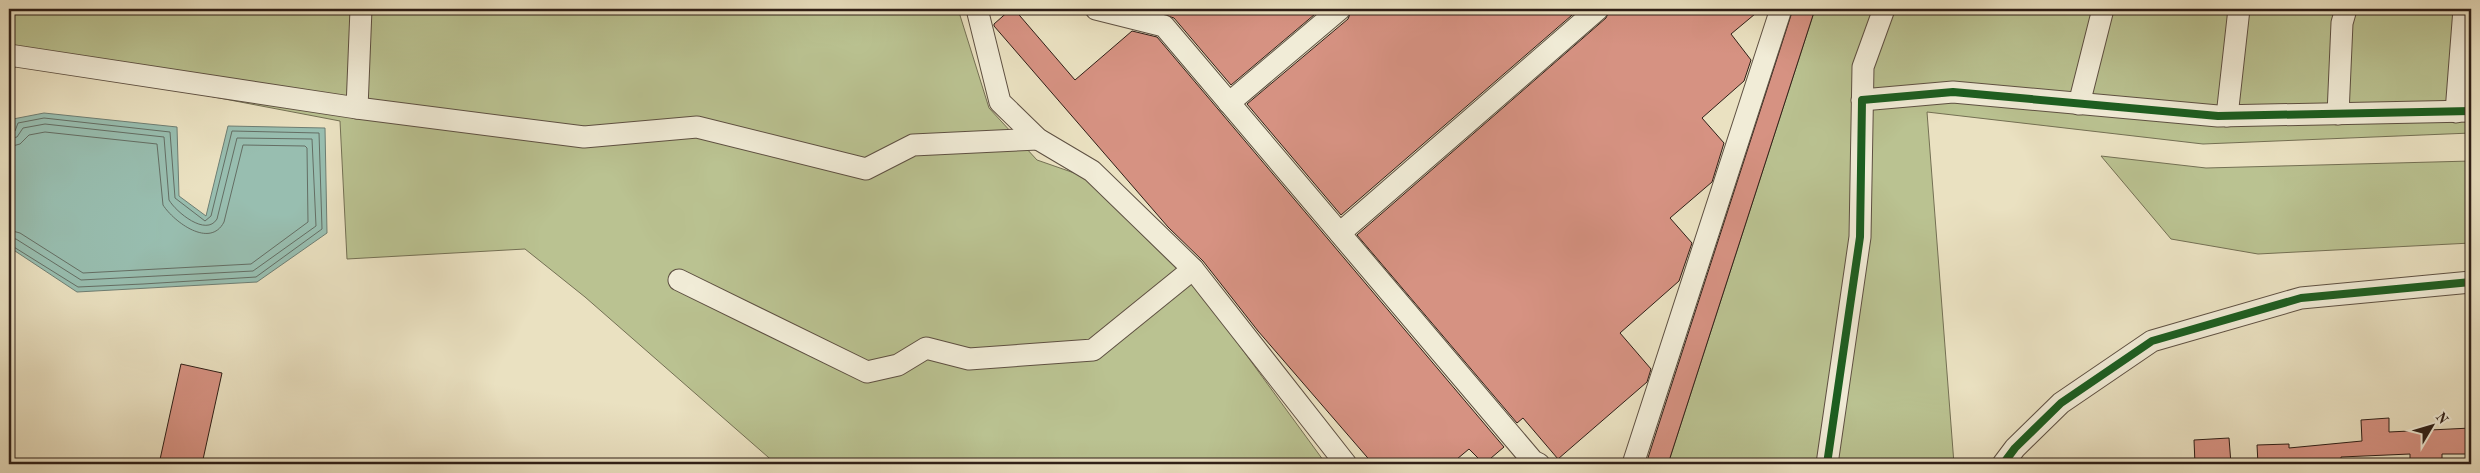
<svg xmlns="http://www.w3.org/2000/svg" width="2480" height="473" font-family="'Old Standard TT',serif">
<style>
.green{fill:#bac291;stroke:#747054}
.water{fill:#98beb0;stroke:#6e7e73}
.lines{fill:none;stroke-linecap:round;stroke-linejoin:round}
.shore{stroke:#646e64;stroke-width:1}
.building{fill:#d69282;stroke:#2f1f17}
.minor-casing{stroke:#5e5042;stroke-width:23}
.minor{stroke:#f1ecd7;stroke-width:21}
.cycleway-casing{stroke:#f1ecd7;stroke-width:11}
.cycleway{stroke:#1b5e20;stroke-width:8}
</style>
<rect width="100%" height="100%" fill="#eae1c1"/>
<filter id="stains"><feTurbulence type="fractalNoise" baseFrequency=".004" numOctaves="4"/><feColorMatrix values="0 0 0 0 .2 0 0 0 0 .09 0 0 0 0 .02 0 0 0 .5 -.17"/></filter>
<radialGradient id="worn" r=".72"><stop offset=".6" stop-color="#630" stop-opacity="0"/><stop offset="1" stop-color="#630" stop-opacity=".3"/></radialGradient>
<g class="green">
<polygon points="9,9 958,9 989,108 1037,160 1083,176 1201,293 1326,464 776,464 585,297 525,249 347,259 340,121 20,60 9,77"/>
<polygon points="1815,9 2471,9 2471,133 2203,144 1927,112 1954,464 1668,464"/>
<polygon points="2101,156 2206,168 2471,161 2471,243 2258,254 2171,239"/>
</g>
<polygon class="water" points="44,113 177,127 179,196 206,216 228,126 325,128 327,233 257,282 77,292 9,247 9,139 13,119"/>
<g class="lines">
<g class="shore">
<polyline points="9,133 15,131 18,123 44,118 170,132 175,198 205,221 211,216 232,131 319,133 322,229 256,277 143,284 78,287 9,244"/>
<path d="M9,139l8,-2 6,-9 22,-4 119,13 5,63c7,12 37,37 48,19l20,-81 75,1 4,87 -63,45 -172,9 -65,-41 -7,-1"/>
<path d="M9,147l11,-3 9,-9 16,-3 112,12 6,61c11,17 47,44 61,17l19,-77 62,1 2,2 1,74 -57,42 -168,9 -63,-40 -11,-3"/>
</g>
</g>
<g class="building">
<polygon points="1011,9 1014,9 1075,80 1132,31 1157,37 1504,447 1484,464 1469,449 1451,464 1373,464 1258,331 1203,261 1168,227 994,26 994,24"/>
<polygon points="1147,9 1321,9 1231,85 1174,18"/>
<polygon points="1352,9 1579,9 1341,215 1247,104 1348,19"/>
<polygon points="1610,9 1761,9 1731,34 1751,60 1744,81 1702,118 1724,143 1712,182 1670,218 1692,243 1679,281 1620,333 1651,369 1647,382 1558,459 1523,418 1517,423 1357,235 1606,18"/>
<polygon points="1793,9 1815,9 1668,464 1646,464"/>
<polygon points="181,364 222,373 202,464 159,464"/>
<polygon points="2389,418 2389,432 2471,428 2471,454 2442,454 2442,464 2410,464 2410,454 2341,457 2341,464 2258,464 2257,445 2289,444 2289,448 2362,441 2361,420"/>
<polygon points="2229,438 2231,464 2195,464 2194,440"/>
</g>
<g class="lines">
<g class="minor-casing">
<g id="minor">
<polyline points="977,9 1000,102 1038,139 1092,171 1193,269 1346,464"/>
<polyline points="1096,9 1164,26 1533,461 1539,464"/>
<polyline points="9,55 357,108 584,137 697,127 866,169 913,145 1038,139"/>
<polyline points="1862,100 1953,92 2218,116 2471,111"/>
<polyline points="1229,103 1340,9"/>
<polyline points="2079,104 2103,9"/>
<polyline points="357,108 361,9"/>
<polyline points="2456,112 2464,9"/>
<polyline points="2338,114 2342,23 2346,9"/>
<polyline points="2227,116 2239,9"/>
<polyline points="1340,233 1598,9"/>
<polyline points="679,280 867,372 898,365 926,348 969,359 1093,350 1193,269"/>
<polyline points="1633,464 1781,9"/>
<polyline points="1827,464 1860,237 1863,67 1884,9"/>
<polyline points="2003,464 2015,448 2061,403 2152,341 2301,298 2471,282"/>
</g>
</g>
<use href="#minor" class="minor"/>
<g class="cycleway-casing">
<g id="cycleway">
<polyline points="1827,464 1860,237 1862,100 1953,92 2218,116 2471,111"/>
<polyline points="2003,464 2015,448 2061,403 2152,341 2301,298 2471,282"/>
</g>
</g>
<use href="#cycleway" class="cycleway"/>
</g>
<rect width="2480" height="473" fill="none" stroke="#eae1c1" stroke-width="30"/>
<rect x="10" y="10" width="2460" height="453" fill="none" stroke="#2f1f17" stroke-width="2.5"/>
<rect x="15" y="15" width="2450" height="443" fill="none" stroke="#2f1f17"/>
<g transform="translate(2432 426) rotate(52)" stroke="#f1ecd7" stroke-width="4" paint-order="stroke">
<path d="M0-4L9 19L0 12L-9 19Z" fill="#2f1f17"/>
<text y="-8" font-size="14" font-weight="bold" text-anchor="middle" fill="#2f1f17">N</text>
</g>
<rect width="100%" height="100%" filter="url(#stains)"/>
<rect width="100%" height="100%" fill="url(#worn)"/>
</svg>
